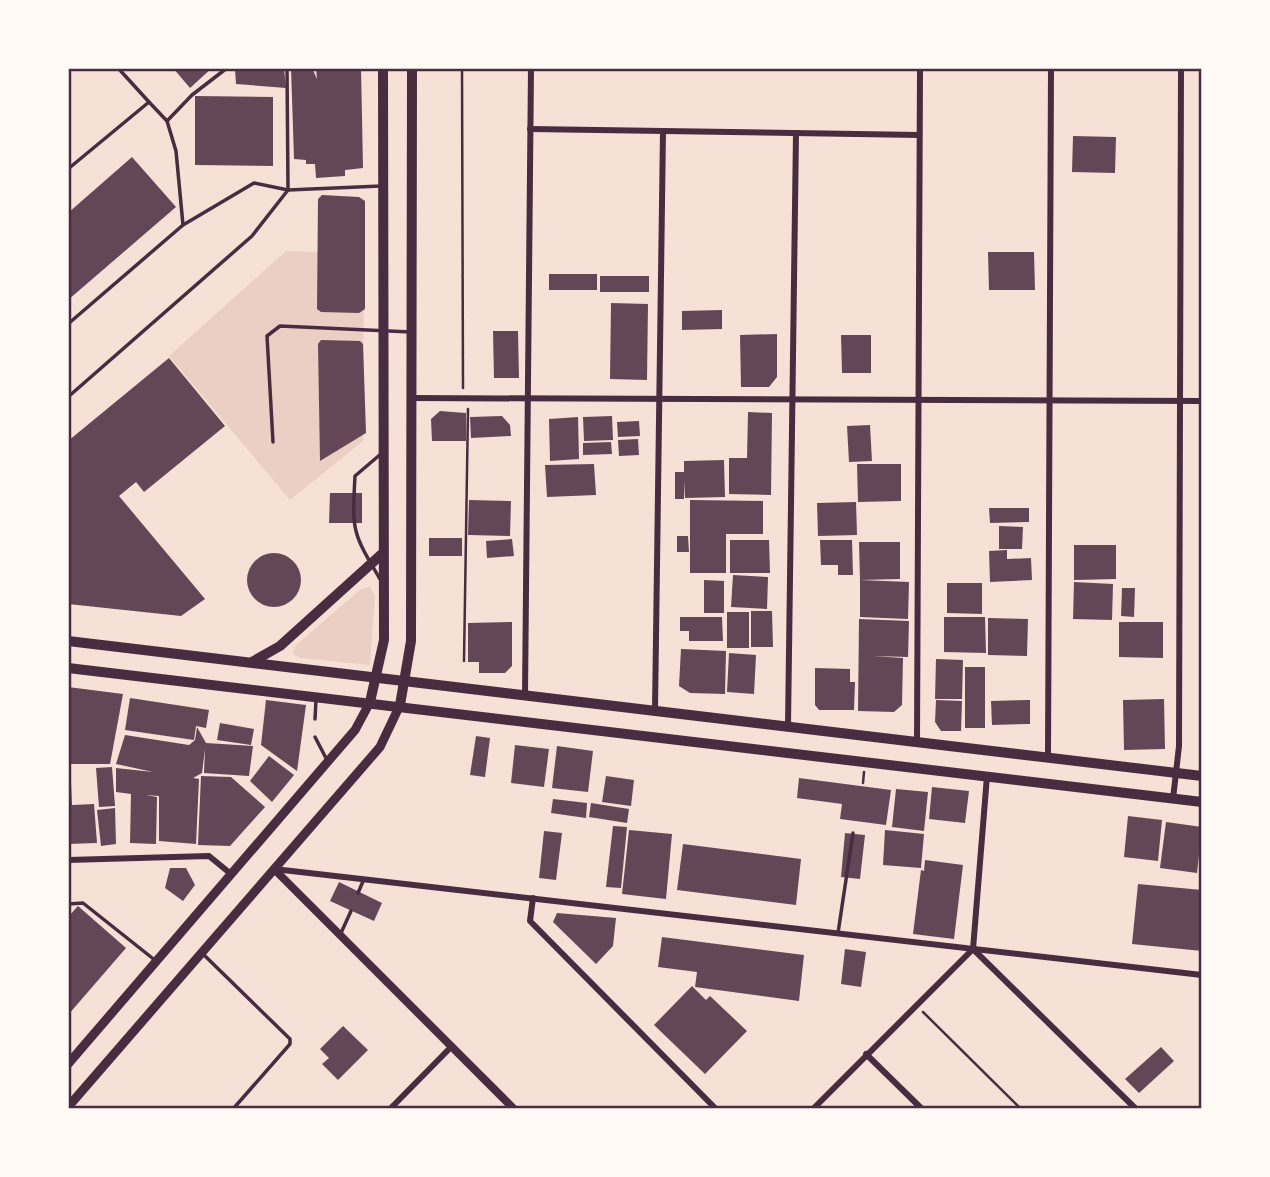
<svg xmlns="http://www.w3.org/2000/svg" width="1270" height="1177" font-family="Lato,sans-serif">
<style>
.green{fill:#ebcfc5}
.building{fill:#644757}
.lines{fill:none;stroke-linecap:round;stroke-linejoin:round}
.path{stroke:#4a2c40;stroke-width:2.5}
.service{stroke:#4a2c40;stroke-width:3.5}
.minor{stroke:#4a2c40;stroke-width:6}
.tertiary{stroke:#4a2c40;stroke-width:8}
.secondary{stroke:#4a2c40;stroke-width:9}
.primary{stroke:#4a2c40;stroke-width:10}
.neatline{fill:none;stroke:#4a2c40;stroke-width:2.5}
</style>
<rect width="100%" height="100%" fill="#f7e1d7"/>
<g class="green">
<polygon points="286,251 364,254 363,441 290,500 169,356"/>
<polygon points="370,587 375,596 370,665 301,658 293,654 295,646 361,589"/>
</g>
<g class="building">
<polygon points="173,68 212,68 190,88"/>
<polygon points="284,68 286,88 236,84 235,69"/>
<polygon points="291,68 312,68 317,79 316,68 361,68 363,168 345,170 345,176 316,178 315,164 306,164 306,160 294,159"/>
<polygon points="195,96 273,97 273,166 195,165"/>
<polygon points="1073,136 1116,137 1115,173 1072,172"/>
<polygon points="132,157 176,207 68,300 68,213"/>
<polygon points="322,195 359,197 365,201 365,309 359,313 321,312 317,309 318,199"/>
<polygon points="988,252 1034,252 1035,290 989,290"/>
<rect x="549" y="274" width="48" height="16"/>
<rect x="600" y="276" width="49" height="16"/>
<polygon points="611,303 648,304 647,380 610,379"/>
<polygon points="722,310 722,329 682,330 682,311"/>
<polygon points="493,331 518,331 519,378 494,378"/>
<polygon points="777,334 777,377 769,387 741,387 740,335"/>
<polygon points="841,335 871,335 871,373 842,373"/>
<polygon points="321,340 360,341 363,344 366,433 320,461 318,344"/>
<polygon points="169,358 225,426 144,492 136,482 119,496 205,599 181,616 68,604 68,441"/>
<polygon points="440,411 466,413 466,441 432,441 431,419"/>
<polygon points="748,412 772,413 771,495 729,494 729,458 747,458"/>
<polygon points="502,416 510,425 511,436 471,438 470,417"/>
<polygon points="612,416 613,440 584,441 583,417"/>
<polygon points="578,417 579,459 550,461 549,419"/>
<polygon points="639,421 640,436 618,437 617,422"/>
<polygon points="870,425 872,461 849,462 847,426"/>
<polygon points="638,439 639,455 619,456 618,440"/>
<polygon points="611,442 612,454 583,455 583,443"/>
<polygon points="724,460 725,497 685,498 684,481 684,499 675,499 675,472 684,472 684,461"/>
<polygon points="594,464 596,495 547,497 545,465"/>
<polygon points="857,464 901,464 901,501 858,502"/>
<polygon points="330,493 362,493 362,523 329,523"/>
<polygon points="469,500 511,501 510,536 468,535"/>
<polygon points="690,500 763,501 763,534 726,534 726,573 690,573"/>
<polygon points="856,502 857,535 818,536 817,503"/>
<polygon points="989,508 1029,508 1029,522 990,523"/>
<polygon points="999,526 1023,527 1022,549 999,549"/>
<polygon points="677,536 688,536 689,552 677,552"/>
<rect x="429" y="538" width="33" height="18"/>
<polygon points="512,539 514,556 487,558 486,541"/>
<polygon points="730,540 769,540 770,573 730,573"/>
<polygon points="820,540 852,540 853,575 838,575 838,565 821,565"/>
<polygon points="859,542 900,542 900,579 860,580"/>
<polygon points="1074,545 1116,545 1116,579 1074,580"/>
<polygon points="1007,550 1007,559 1031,558 1032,580 990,582 989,551"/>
<circle cx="274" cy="580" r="27"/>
<polygon points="733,575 768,577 767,609 731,607"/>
<polygon points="704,580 724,581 724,613 704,613"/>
<polygon points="860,580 909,582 908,619 860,617"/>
<polygon points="1074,582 1113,584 1112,620 1073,619"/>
<polygon points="947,583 982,583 982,614 947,613"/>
<polygon points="1122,588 1135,588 1134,617 1121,616"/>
<polygon points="751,611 772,611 773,647 751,647"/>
<rect x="727" y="612" width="22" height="36"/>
<polygon points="680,617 722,617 723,641 689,641 689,631 680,631"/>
<polygon points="944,617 985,617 986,653 944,652"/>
<polygon points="988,618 1028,619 1027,656 988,655"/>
<polygon points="859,619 909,621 908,657 873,656 903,658 902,705 894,712 858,711"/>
<polygon points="512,622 512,666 505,673 479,673 479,662 468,662 468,623"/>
<polygon points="1119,622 1163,622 1163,658 1119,657"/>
<polygon points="681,649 726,651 725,694 690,693 679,686"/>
<polygon points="729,653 756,655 754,694 727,692"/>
<polygon points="936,659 963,660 962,699 935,699"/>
<rect x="965" y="667" width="20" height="61"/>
<polygon points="815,668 850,669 850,682 855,682 854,710 819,710 815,705"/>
<polygon points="68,687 123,694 110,764 68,764"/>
<polygon points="130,698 209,710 206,728 196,726 194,740 125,730"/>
<polygon points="1164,699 1165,749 1124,750 1123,700"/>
<polygon points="266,700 306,705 297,771 261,745"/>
<polygon points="936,700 962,701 961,731 941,731 935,722"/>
<polygon points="1030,700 1030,724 992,725 991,701"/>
<polygon points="220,723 254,729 251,745 217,740"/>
<polygon points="197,727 206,743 253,746 249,776 204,773 205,749 202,773 193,778 199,779 196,844 159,841 159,796 146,795 157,797 156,844 130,843 131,794 116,792 116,768 153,772 116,764 125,735 189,745 195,740"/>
<polygon points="476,736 490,738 485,777 470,775"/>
<polygon points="515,745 549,749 544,787 511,783"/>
<polygon points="557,746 593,751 588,792 552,788"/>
<polygon points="269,756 294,775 272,802 250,781"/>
<polygon points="112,767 115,806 99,807 96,768"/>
<polygon points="201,776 231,777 265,807 230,846 198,845"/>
<polygon points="606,776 634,780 631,806 602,802"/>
<polygon points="799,778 891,790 886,825 840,819 842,804 797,798"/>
<polygon points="68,783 71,783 72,805 94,804 97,843 68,844"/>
<polygon points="932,787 969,791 965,823 929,819"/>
<polygon points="896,789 928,792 924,831 892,827"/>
<polygon points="553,799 587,803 586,818 551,813"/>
<polygon points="591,803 629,809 627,823 589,817"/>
<polygon points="115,808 116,844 101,846 97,810"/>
<polygon points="1128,816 1162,820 1158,861 1124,857"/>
<polygon points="1166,822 1202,827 1197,873 1160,868"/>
<polygon points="613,826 627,827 621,888 606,887"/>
<polygon points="629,830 672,834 666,899 622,894"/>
<polygon points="885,830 924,834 921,868 883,865"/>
<polygon points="544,831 562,833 556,880 539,878"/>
<polygon points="845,833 865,835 860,879 841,877"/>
<polygon points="683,844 801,859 796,905 677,890"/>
<polygon points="925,860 963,865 954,939 913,934 921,870 924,871"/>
<polygon points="170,868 186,868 195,885 183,901 165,888"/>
<polygon points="339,882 382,903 374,921 330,901"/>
<polygon points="1138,884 1202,890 1202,951 1132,944"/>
<polygon points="78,906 126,948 68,1015 68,917"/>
<polygon points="557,913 616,918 613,946 596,964 553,922"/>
<polygon points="662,937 804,955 799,1001 695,987 697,972 658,967"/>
<polygon points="845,949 866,952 861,987 841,984"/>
<polygon points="692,986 706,1000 710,996 747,1031 705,1074 654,1025"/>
<polygon points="343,1026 368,1050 338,1080 322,1064 329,1058 320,1049"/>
<polygon points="1161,1047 1174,1061 1139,1093 1125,1079"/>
</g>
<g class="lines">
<g class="path">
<polyline points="462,68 463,388"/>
<polyline points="464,661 468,409"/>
<polyline points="863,783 864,772"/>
<polyline points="923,1012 1021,1109"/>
</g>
<g class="service">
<polyline points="149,102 167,121"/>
<polyline points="68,169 149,102 118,68"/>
<polyline points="183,225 176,151 167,121 192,95 227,68"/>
<polyline points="68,324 183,225 254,183 288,190 381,186"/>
<polyline points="68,397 252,236 288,190 287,68"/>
<polyline points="273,442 267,336 280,326 411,332"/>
<path d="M380,579c-28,-47 -28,-48 -25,-103l27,-23"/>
<polyline points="315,719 316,700"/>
<polyline points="315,737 327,760"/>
<polyline points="358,893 364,879"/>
<polyline points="68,904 83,903 156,961"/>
<polyline points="341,933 351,911"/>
<polyline points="838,933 853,833"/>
<polyline points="203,954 290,1039 290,1044 233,1109"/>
</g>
<g class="minor">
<polyline points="530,129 919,135"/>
<polyline points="411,398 1202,401"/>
<polyline points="525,695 531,68"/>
<polyline points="655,710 663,131"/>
<polyline points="788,726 796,133"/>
<polyline points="917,742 920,68"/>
<polyline points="1048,757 1051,68"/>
<polyline points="1173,799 1179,746 1181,68"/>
<polyline points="68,860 209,856 231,874"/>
<polyline points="274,869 1202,975"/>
<polyline points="533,898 530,921 716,1109"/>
<polyline points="973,949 1136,1109"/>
<polyline points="866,1054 922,1109"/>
<polyline points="390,1109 452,1046"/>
<polyline points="813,1109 973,949 987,776"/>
</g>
<polyline class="tertiary" points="274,869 514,1109"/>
<g class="secondary">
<polyline points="68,1064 355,730 370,702"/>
<polyline points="68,1107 380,747 400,705"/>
</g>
<g class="primary">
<polyline points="68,641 1202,776"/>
<polyline points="252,662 280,646 383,553"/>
<polyline points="68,668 1202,802"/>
<polyline points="370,702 384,640 383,68"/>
<polyline points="400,705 411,641 412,68"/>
</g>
</g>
<rect width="1270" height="1177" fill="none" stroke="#fffaf5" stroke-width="140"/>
<rect x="70" y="70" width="1130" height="1037" class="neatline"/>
</svg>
